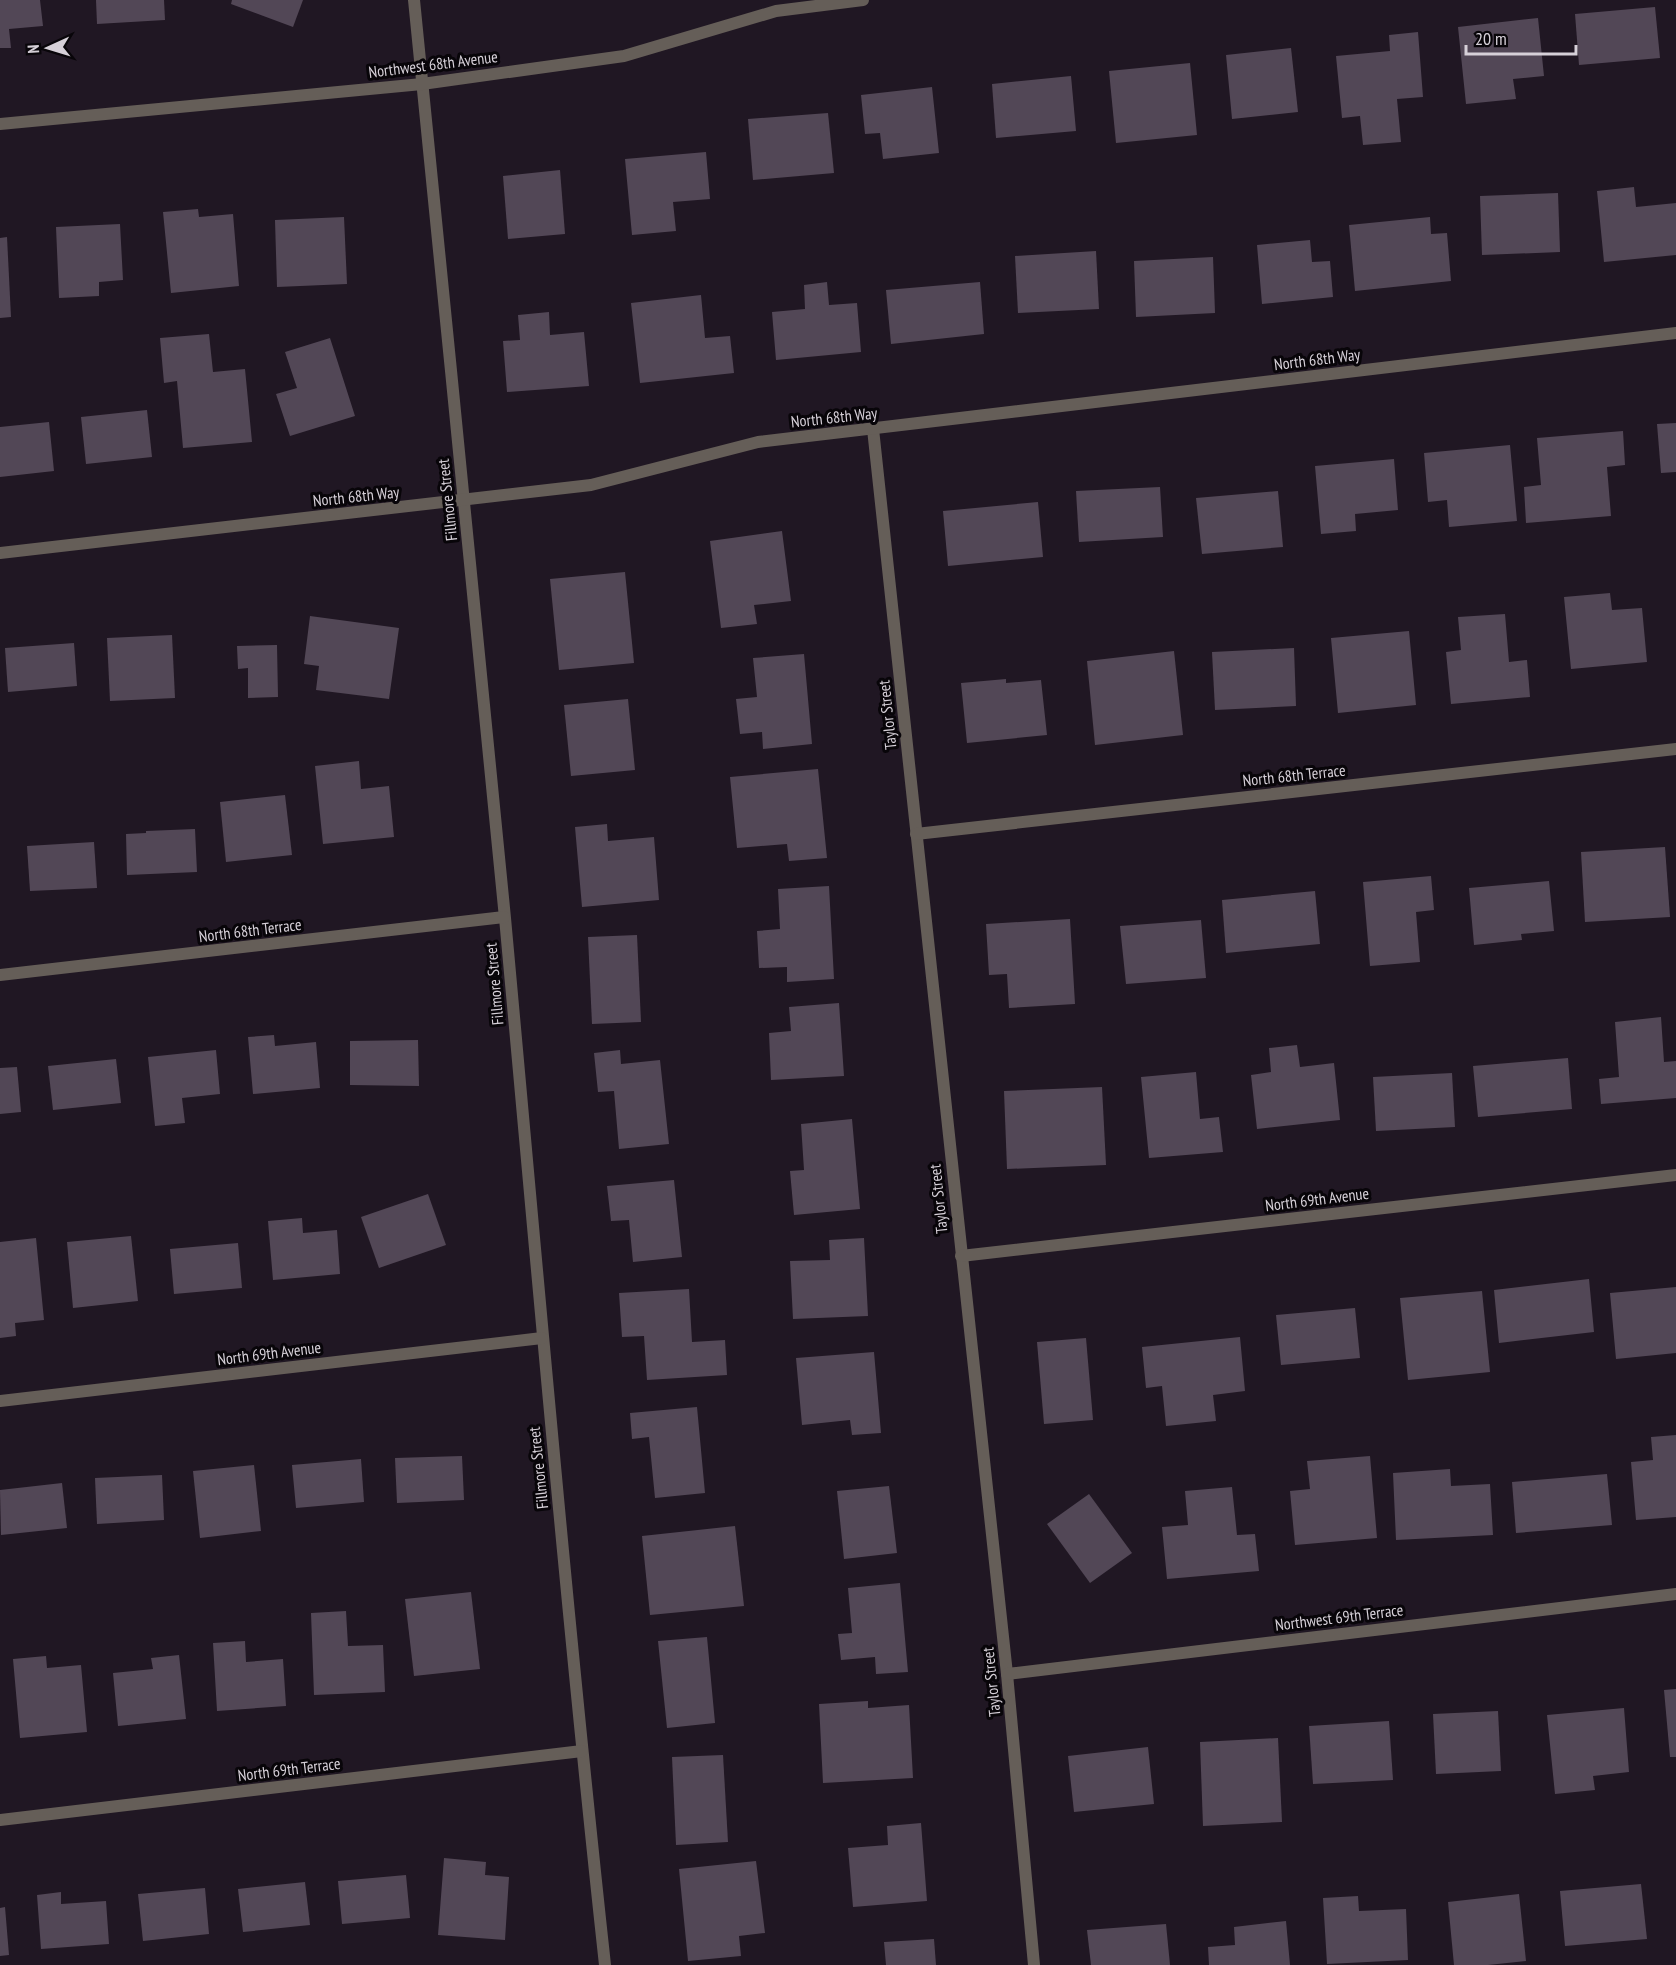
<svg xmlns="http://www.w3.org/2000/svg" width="1676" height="1965" font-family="'PT Sans Narrow',sans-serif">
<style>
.building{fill:#524756}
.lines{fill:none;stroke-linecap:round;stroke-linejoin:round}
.street{stroke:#655e58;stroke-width:12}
.labels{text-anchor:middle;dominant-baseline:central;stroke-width:6;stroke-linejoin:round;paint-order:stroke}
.street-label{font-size:16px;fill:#d6d0d8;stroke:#080509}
</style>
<rect width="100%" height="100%" fill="#201723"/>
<g class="building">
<polygon points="0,0 40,0 43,26 9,29 11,48 0,48"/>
<polygon points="96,0 164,0 165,20 97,24"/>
<polygon points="232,0 303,0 293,27 231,4"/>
<polygon points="1655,7 1660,58 1579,65 1575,14"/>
<polygon points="1538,18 1544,76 1513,79 1516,99 1466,104 1458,27"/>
<polygon points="1418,32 1423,97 1397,99 1401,142 1363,145 1360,116 1342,118 1336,56 1390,51 1389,35"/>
<polygon points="1291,48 1298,112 1232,119 1226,55"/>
<polygon points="1190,63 1197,135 1116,143 1109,71"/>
<polygon points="1071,76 1076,131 996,138 992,84"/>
<polygon points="932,87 939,153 883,159 880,133 865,134 861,95"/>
<polygon points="828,113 834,173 753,180 748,119"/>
<polygon points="706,152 710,199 673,202 676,231 632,235 625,159"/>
<polygon points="560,170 565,234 508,239 503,176"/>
<polygon points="1634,187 1636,207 1676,203 1676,255 1604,262 1597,191"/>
<polygon points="1558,193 1560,252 1482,255 1480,196"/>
<polygon points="198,209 199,217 233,214 239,286 171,293 163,212"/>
<polygon points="344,217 347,284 277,287 275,220"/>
<polygon points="1430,217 1431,234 1447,233 1451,281 1355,291 1349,225"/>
<polygon points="120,224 123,280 99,282 99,296 59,298 56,227"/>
<polygon points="7,237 11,317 0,318 0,238"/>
<polygon points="1310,240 1312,262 1330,261 1333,297 1262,304 1257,245"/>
<polygon points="1096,251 1099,309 1018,313 1015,256"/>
<polygon points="1213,257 1215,313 1136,317 1134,261"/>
<polygon points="827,282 829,305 857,303 861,352 776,360 772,312 805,309 804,285"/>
<polygon points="980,282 984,334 891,344 886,290"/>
<polygon points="701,295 705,338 730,336 734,373 640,383 631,303"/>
<polygon points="549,312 550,335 584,332 589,386 507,392 503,341 520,340 518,315"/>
<polygon points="209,334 213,372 245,369 252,442 183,448 177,381 164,383 160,338"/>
<polygon points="330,338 355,416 290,436 276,394 297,388 285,352"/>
<polygon points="147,410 152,457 86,464 81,417"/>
<polygon points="49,422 54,471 0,477 0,427"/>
<polygon points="1676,423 1676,472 1661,473 1657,424"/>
<polygon points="1623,431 1625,465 1607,467 1611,516 1526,523 1524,487 1541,485 1537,438"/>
<polygon points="1510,445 1517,521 1449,527 1447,500 1428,502 1424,453"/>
<polygon points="1394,459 1398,510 1355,514 1356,531 1321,534 1315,466"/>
<polygon points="1160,487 1163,537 1079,542 1076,491"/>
<polygon points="1278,491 1283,547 1202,554 1196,498"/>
<polygon points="1038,502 1043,557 948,566 943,511"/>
<polygon points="782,531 791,601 754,605 757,624 721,628 710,541"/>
<polygon points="625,572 634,663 559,670 550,579"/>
<polygon points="1610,593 1612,610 1642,608 1647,662 1571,669 1564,597"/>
<polygon points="1505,614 1509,662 1527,660 1530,697 1451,704 1446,652 1461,650 1458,617"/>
<polygon points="310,616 399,628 389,699 316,690 319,666 304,664"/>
<polygon points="1409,631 1416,705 1338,713 1331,638"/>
<polygon points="172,635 175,698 110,701 107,638"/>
<polygon points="74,643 77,686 8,692 5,648"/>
<polygon points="277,645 278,697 248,698 248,668 238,669 237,646"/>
<polygon points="1294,648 1296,706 1215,710 1212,652"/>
<polygon points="1174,651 1183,735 1095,745 1087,661"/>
<polygon points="804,654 812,744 763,749 762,732 740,734 736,699 757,697 753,658"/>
<polygon points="1006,679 1006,683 1041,680 1047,735 967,743 961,683"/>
<polygon points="628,699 635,770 571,776 564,705"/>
<polygon points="359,761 361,789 389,786 394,837 323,844 315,766"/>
<polygon points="818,769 827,858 789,861 787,844 737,848 730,777"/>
<polygon points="285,795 292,855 226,862 220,802"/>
<polygon points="607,824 608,841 654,837 659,900 582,907 575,827"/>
<polygon points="195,829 197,872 127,875 126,834 146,833 146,831"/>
<polygon points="94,842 97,888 30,891 27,846"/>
<polygon points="1665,847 1670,917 1585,922 1581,852"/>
<polygon points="1431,876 1434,910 1416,912 1420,962 1370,966 1363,882"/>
<polygon points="1549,881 1554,931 1521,934 1522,940 1474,945 1469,888"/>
<polygon points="829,886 834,979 787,982 787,967 759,968 757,931 780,929 778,889"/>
<polygon points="1315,891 1320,944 1226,953 1222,900"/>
<polygon points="1070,919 1075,1004 1009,1008 1007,974 989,975 986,924"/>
<polygon points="1201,920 1206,978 1126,984 1120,926"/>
<polygon points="637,935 641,1022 592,1024 588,937"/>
<polygon points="839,1003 844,1076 771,1080 769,1033 791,1031 789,1007"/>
<polygon points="1661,1017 1664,1062 1676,1061 1676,1098 1601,1104 1599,1079 1619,1077 1615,1022"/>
<polygon points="274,1035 275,1046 316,1042 320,1088 253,1094 248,1037"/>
<polygon points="418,1040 419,1086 350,1085 350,1041"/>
<polygon points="1297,1045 1300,1067 1334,1063 1340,1120 1257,1129 1251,1075 1271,1072 1269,1048"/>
<polygon points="216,1050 220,1094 182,1098 185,1123 155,1126 148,1057"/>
<polygon points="620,1050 621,1064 660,1060 669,1144 619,1149 614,1091 598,1092 594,1053"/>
<polygon points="1568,1058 1572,1109 1478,1117 1473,1066"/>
<polygon points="116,1059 121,1103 53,1110 48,1066"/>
<polygon points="17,1067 21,1112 0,1114 0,1068"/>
<polygon points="1196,1072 1200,1119 1219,1117 1223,1152 1149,1158 1141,1077"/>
<polygon points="1452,1073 1455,1127 1376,1131 1373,1077"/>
<polygon points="1102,1087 1106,1165 1007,1169 1004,1091"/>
<polygon points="852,1119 860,1209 794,1215 790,1171 804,1170 801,1124"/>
<polygon points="674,1180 682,1257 633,1262 629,1220 611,1221 607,1186"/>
<polygon points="428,1194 446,1245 379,1268 361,1217"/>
<polygon points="302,1218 303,1233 337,1230 340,1274 273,1280 268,1221"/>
<polygon points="131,1236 138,1301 73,1308 67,1242"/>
<polygon points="36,1238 44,1320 15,1323 16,1336 0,1338 0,1242"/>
<polygon points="864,1238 868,1316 793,1319 790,1261 830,1260 829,1240"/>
<polygon points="238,1243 242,1288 174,1294 170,1249"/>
<polygon points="1589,1279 1594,1332 1499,1343 1494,1290"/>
<polygon points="1676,1287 1676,1353 1616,1359 1610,1293"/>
<polygon points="689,1289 692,1342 725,1340 727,1375 647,1380 644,1336 622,1337 619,1293"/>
<polygon points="1482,1291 1490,1372 1408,1380 1400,1298"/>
<polygon points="1355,1308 1360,1358 1281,1365 1276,1315"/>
<polygon points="1240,1337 1245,1391 1213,1395 1216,1421 1166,1426 1162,1386 1146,1388 1142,1347"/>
<polygon points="1086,1338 1093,1420 1044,1424 1037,1342"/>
<polygon points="874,1352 881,1433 852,1435 850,1420 802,1425 796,1358"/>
<polygon points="697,1407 705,1493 655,1498 649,1437 632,1439 630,1413"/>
<polygon points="1676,1435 1676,1517 1636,1520 1631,1462 1653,1460 1651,1437"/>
<polygon points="462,1456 464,1500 397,1503 395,1458"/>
<polygon points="1370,1456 1377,1538 1295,1545 1290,1491 1310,1489 1307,1461"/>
<polygon points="361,1459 364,1502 296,1508 292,1465"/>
<polygon points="254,1465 261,1531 200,1538 193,1471"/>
<polygon points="1450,1469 1451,1486 1490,1484 1493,1535 1396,1540 1393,1473"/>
<polygon points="1607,1474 1612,1525 1516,1533 1512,1482"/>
<polygon points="162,1475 164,1520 97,1524 95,1478"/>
<polygon points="62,1483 67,1528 1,1535 0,1490"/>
<polygon points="889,1486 897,1553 844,1559 837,1491"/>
<polygon points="1232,1487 1237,1535 1255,1534 1259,1571 1167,1579 1162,1527 1188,1525 1185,1491"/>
<polygon points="1089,1494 1132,1553 1090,1583 1047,1524"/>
<polygon points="735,1526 744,1606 650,1615 642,1536"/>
<polygon points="900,1583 908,1672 876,1674 875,1657 841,1660 838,1634 852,1633 848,1588"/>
<polygon points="471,1592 480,1669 414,1676 405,1599"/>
<polygon points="346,1611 348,1646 383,1645 385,1692 314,1695 311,1613"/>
<polygon points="707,1637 715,1723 667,1728 658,1641"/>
<polygon points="245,1641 246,1662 283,1659 286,1706 217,1711 213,1643"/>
<polygon points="179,1655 186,1719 118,1726 113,1673 153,1669 151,1658"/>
<polygon points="46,1656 47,1668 81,1665 87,1732 20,1738 13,1659"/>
<polygon points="1676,1689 1676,1757 1670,1757 1664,1690"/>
<polygon points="868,1701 868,1708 909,1705 913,1778 823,1783 819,1704"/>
<polygon points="1624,1708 1629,1772 1593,1776 1595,1790 1555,1794 1547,1715"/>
<polygon points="1498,1711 1501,1771 1436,1774 1433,1714"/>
<polygon points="1389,1721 1393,1780 1313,1784 1309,1726"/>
<polygon points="1278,1738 1282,1822 1203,1826 1200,1742"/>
<polygon points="1148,1747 1154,1804 1074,1812 1068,1756"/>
<polygon points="723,1755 728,1842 676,1845 672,1757"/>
<polygon points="921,1823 927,1901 853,1907 848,1848 888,1845 887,1826"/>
<polygon points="444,1858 486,1862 485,1875 509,1877 505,1940 438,1935"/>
<polygon points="756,1861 765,1933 739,1936 741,1956 688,1961 679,1869"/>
<polygon points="406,1875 410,1918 342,1924 338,1881"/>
<polygon points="305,1882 310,1925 243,1932 238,1889"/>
<polygon points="1641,1884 1647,1939 1565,1946 1560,1891"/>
<polygon points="205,1888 209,1934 143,1941 138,1894"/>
<polygon points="61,1892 61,1904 106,1901 109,1944 41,1949 37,1895"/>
<polygon points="1519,1894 1526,1961 1488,1965 1454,1965 1448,1902"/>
<polygon points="1358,1896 1359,1911 1406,1909 1408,1960 1327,1964 1323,1898"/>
<polygon points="5,1907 9,1955 0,1956 0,1908"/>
<polygon points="1286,1921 1290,1965 1209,1965 1208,1947 1235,1945 1234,1927"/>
<polygon points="1166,1924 1170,1965 1091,1965 1087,1930"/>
<polygon points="934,1939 936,1965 886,1965 884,1942"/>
</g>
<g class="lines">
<g class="street">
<path d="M414,0c30,306 62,612 91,918 32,349 62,699 100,1047"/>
<polyline points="0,124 422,84 624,56 776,11 863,0"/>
<polyline points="873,429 1007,1674 1034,1965"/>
<polyline points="0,553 591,485 758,442 1676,333"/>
<polyline points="916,834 1676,749"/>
<polyline points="0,975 504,917"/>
<polyline points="961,1256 1676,1175"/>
<polyline points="0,1401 542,1338"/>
<polyline points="1007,1674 1676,1594"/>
<polyline points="0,1820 582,1751"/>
</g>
</g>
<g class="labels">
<g class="street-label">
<text transform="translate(433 64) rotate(-7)">Northwest 68th Avenue</text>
<text transform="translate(1317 359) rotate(-7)">North 68th Way</text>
<text transform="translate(834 417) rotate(-6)">North 68th Way</text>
<text transform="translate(356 496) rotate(-6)">North 68th Way</text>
<text transform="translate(447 500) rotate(-96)">Fillmore Street</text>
<text transform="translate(887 715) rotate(-96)">Taylor Street</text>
<text transform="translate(1294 775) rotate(-6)">North 68th Terrace</text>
<text transform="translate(250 930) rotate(-7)">North 68th Terrace</text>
<text transform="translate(494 984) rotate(-95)">Fillmore Street</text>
<text transform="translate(938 1199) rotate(-96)">Taylor Street</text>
<text transform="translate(1317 1199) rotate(-7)">North 69th Avenue</text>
<text transform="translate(269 1353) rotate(-7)">North 69th Avenue</text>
<text transform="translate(538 1468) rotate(-96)">Fillmore Street</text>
<text transform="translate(1339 1617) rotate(-7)">Northwest 69th Terrace</text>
<text transform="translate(991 1682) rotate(-96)">Taylor Street</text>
<text transform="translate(289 1769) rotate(-7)">North 69th Terrace</text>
</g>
</g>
<g transform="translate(48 48) rotate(266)" stroke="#080509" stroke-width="4.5" paint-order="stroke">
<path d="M0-4.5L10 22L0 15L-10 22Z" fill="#d6d0d8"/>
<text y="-9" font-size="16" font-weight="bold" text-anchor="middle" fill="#d6d0d8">N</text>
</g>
<path d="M1466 45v9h110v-9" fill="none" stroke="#d6d0d8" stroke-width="3"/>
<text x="1475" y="45" font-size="18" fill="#d6d0d8" stroke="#080509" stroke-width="4.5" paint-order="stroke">20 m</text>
</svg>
